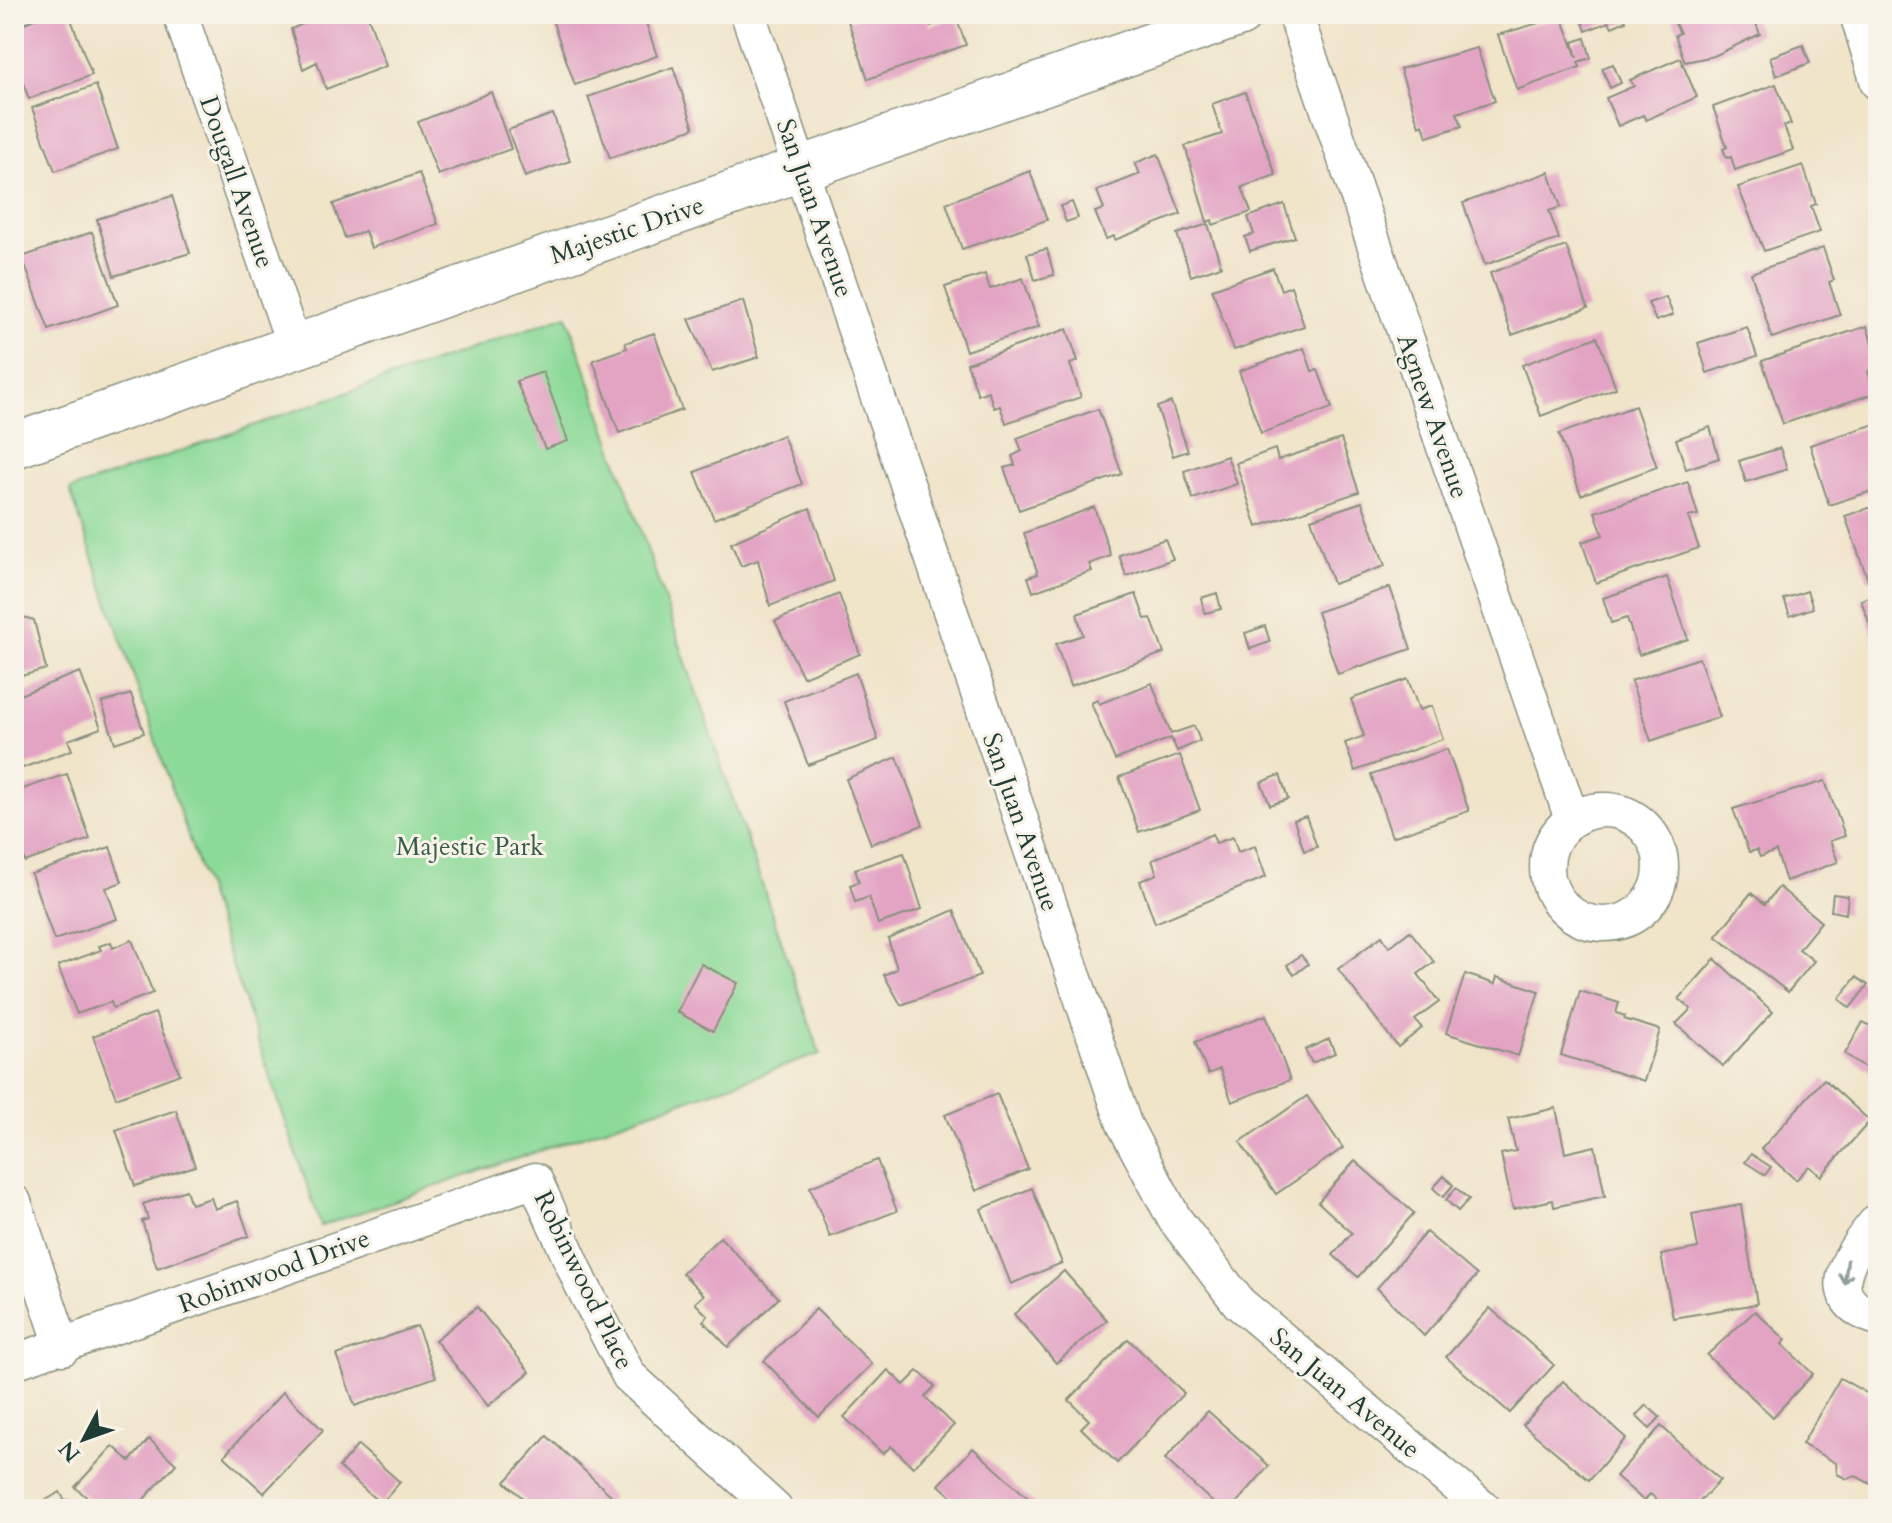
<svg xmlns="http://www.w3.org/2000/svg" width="1892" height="1523" font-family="Cardo,serif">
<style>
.green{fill:#8cda98;stroke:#568c66;stroke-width:2}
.building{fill:#e3a4c4}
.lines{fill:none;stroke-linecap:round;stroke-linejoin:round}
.minor-casing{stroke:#88907e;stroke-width:37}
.tertiary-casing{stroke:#88907e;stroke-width:47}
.minor{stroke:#fff;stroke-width:34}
.tertiary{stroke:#fff;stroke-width:44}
.oneway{stroke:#8f9e9a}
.labels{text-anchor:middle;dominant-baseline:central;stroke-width:6;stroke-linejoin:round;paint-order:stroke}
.street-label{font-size:26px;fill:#1f3d34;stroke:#f7f3e8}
.park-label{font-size:26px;fill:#355c48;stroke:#f7f3e8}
</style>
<rect width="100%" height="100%" fill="#f7f3e8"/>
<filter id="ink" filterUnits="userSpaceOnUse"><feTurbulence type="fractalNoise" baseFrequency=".0125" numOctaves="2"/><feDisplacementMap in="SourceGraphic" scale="16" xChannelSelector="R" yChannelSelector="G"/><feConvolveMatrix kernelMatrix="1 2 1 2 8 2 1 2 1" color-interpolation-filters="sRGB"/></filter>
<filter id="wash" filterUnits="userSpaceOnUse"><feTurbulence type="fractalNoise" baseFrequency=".006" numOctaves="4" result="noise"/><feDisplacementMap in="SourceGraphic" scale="32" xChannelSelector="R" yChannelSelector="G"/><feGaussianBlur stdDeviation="1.8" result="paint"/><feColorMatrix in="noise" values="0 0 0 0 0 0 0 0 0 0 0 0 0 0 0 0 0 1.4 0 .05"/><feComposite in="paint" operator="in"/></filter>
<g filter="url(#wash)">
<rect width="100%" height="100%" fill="#f0e4c9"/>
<polygon class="green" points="567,315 820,1054 321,1226 70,490"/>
<g id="blocks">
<g class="building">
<polygon points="47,14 69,14 92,75 29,99 14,58 14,27"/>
<polygon points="326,14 367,14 386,66 326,89 317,62 303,69 291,29"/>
<polygon points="550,14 643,14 657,56 575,85"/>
<polygon points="867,14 926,14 930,26 956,17 966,45 868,79 848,21"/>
<polygon points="1589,14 1610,17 1624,14 1626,21 1612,27 1609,22 1586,31 1581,17"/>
<polygon points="1676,14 1752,14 1760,34 1714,56 1685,62 1675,35 1680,33 1673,20"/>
<polygon points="1562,16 1577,58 1573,42 1585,38 1591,58 1578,62 1580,67 1517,90 1498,35"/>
<polygon points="1803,45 1810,63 1776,76 1770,57"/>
<polygon points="1477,48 1495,101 1457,113 1462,126 1427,137 1423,124 1419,126 1400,69"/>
<polygon points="1680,58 1697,97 1646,120 1643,115 1618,126 1606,98 1634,86 1630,80"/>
<polygon points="1613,64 1621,83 1610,88 1602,68"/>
<polygon points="673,67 694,128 610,158 588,97"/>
<polygon points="1776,84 1791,124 1784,126 1793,150 1735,170 1731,157 1727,158 1723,149 1727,147 1713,107"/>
<polygon points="96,85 118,149 55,171 32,108"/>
<polygon points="491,92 511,149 438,175 418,122"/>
<polygon points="1245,92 1276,175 1242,187 1251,212 1213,225 1212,220 1207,222 1185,146 1222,134 1212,104"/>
<polygon points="553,114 570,161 525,177 508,130"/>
<polygon points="1158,154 1181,214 1115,240 1114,236 1106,239 1095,212 1104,209 1097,191 1140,174 1135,163"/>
<polygon points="1803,165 1816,204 1811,206 1820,232 1764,251 1738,187"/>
<polygon points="1030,171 1047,220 962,249 946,203"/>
<polygon points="1549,172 1561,207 1549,211 1559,239 1485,265 1463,203"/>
<polygon points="419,173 438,224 371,248 365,231 345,238 333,204"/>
<polygon points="172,196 190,253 114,276 97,219"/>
<polygon points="1072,202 1078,218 1066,222 1060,206"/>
<polygon points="1284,204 1295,237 1250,251 1245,237 1254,234 1248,217"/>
<polygon points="1208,224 1221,266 1191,276 1177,234"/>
<polygon points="92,232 118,305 49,330 22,257"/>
<polygon points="1566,246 1588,308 1512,335 1490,273"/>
<polygon points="1823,248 1834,280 1829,282 1840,315 1772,338 1751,273"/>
<polygon points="1047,249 1054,275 1035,280 1027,254"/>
<polygon points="1273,268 1281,290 1291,286 1304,326 1234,350 1212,289"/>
<polygon points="985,274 990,289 1023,278 1039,327 966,351 945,287"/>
<polygon points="1666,297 1673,315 1656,321 1648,303"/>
<polygon points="743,301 759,357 712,372 689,319"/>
<polygon points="1867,326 1878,365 1868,372 1875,393 1783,424 1762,361"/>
<polygon points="1747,327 1757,356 1707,373 1698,343"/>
<polygon points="1067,329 1078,361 1070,364 1081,397 1006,423 1000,406 994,408 988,391 978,395 967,363"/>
<polygon points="654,333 682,410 619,433 593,360 627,348 625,343"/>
<polygon points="1597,337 1616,388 1541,416 1522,365"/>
<polygon points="1304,348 1312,371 1318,370 1332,408 1261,433 1239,371"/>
<polygon points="543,372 568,441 545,449 516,381"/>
<polygon points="1171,402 1188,451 1173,456 1157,407"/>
<polygon points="1635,406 1657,467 1581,495 1559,434"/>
<polygon points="1098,409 1122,474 1019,510 1004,468 1015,465 1012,456 1022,451 1017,438"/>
<polygon points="1878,423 1878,489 1829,505 1810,445"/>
<polygon points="1710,427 1719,458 1686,469 1676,439"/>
<polygon points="783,435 802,484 714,519 695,472"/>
<polygon points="1341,439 1359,492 1257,527 1236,463 1275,449 1278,460"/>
<polygon points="1780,448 1787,469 1746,482 1739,461"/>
<polygon points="1227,456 1237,484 1193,499 1184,471"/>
<polygon points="1688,482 1698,515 1688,517 1699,548 1596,583 1582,542 1603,535 1595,512"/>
<polygon points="1362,502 1385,566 1333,584 1311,519"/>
<polygon points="1878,505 1878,576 1868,580 1845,516"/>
<polygon points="1094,507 1111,556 1089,564 1092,571 1033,592 1028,577 1038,574 1024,533"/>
<polygon points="810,508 834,581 770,606 758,560 741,566 731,543"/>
<polygon points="1165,539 1173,559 1126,576 1119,555"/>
<polygon points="1667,577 1688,639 1639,655 1627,618 1611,623 1603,598"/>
<polygon points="1390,587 1411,649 1338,674 1317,612"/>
<polygon points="1807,591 1813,608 1790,616 1784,599"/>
<polygon points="1217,593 1221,609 1205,613 1201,598"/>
<polygon points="839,594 860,654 803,677 775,621"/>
<polygon points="1136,594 1145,619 1151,618 1164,653 1070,686 1056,644 1083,635 1077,614"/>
<polygon points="1878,594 1878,647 1861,600"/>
<polygon points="21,609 23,617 34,620 46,669 14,678 14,611"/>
<polygon points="1265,626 1270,642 1250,649 1245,633"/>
<polygon points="1699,658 1720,717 1651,741 1631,681"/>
<polygon points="80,672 101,728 68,740 72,750 14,771 14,697"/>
<polygon points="856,673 878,740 808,765 784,701"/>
<polygon points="1408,679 1419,710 1432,706 1443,739 1355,771 1345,743 1364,736 1351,699"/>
<polygon points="1152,683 1171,734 1194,726 1200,741 1177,751 1171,738 1115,760 1091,703 1097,700 1099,704"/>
<polygon points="131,694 144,733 115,743 102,703"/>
<polygon points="1447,749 1469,811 1392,837 1371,775"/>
<polygon points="1180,755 1200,810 1139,832 1119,777"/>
<polygon points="897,757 923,825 871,844 846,779"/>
<polygon points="67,774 90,839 25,862 14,830 14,792"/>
<polygon points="1280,775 1288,799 1270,805 1261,782"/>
<polygon points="1825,781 1845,836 1830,841 1838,862 1786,881 1776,851 1760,857 1757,850 1749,852 1733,809"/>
<polygon points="1306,816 1317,847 1304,851 1294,820"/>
<polygon points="1212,834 1216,843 1233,837 1238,852 1255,846 1266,877 1155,923 1140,881 1157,874 1152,860"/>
<polygon points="110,847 122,882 106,888 117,919 54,940 31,874"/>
<polygon points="904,853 922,909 878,924 869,897 855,902 850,885 859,882 855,869"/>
<polygon points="1779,887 1821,922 1799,949 1814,961 1788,992 1716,936 1751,893 1765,904"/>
<polygon points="1833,894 1848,896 1846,914 1831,911"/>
<polygon points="954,910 980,976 901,1005 884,975 897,969 888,939"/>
<polygon points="1410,931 1434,962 1418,974 1439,1002 1415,1020 1422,1028 1398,1047 1338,969 1382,936 1389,947"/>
<polygon points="132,940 153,993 113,1008 111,1002 77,1014 58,966 101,950 99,946 111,942 113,948"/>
<polygon points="1301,955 1308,964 1294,975 1287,965"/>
<polygon points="1715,959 1773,1012 1723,1066 1676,1024 1691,1009 1679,999"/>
<polygon points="701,964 738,983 713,1031 677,1012"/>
<polygon points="1465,974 1495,984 1497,977 1539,991 1518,1056 1446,1033"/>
<polygon points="1856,977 1868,985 1850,1008 1839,999"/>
<polygon points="1580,991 1619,1003 1616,1013 1625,1016 1624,1019 1660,1030 1644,1081 1561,1055"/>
<polygon points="155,1013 180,1074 116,1098 93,1036"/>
<polygon points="1878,1013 1878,1076 1845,1054 1863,1022 1871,1026"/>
<polygon points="1266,1015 1290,1080 1232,1102 1220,1069 1208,1074 1195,1042"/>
<polygon points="1329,1039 1335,1053 1312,1063 1305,1050"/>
<polygon points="1824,1079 1870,1121 1821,1176 1809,1166 1796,1180 1761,1149"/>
<polygon points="997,1094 1028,1169 976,1191 945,1115"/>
<polygon points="1307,1096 1343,1148 1276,1194 1240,1142"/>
<polygon points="1556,1108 1565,1153 1595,1146 1605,1196 1554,1207 1553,1200 1513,1209 1501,1154 1516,1151 1508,1119"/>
<polygon points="176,1110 195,1166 135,1186 116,1130"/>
<polygon points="1751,1154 1771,1167 1765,1175 1745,1162"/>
<polygon points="877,1160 897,1211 830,1237 810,1187"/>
<polygon points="1355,1161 1414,1213 1358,1277 1333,1255 1352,1233 1318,1202"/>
<polygon points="1444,1176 1453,1185 1443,1197 1433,1188"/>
<polygon points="1032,1188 1062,1263 1011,1284 981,1209"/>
<polygon points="1456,1188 1469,1199 1458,1211 1446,1200"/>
<polygon points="186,1190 191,1204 211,1198 215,1209 237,1201 249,1236 157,1268 142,1221 148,1219 143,1204"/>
<polygon points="1741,1205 1757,1304 1673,1318 1661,1255 1698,1248 1692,1214"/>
<polygon points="1426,1232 1477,1275 1424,1336 1377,1288"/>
<polygon points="720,1237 779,1298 728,1347 703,1321 708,1316 695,1303 704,1295 682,1273"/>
<polygon points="1064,1271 1107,1320 1056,1363 1014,1314"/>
<polygon points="477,1307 530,1372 488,1406 435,1340"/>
<polygon points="1490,1308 1554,1365 1510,1413 1446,1357"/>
<polygon points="816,1309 872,1364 819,1417 764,1361"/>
<polygon points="1755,1311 1786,1340 1782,1344 1813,1374 1773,1417 1707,1355"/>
<polygon points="417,1326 436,1377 355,1406 337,1355"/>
<polygon points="1128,1339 1184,1393 1117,1463 1081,1428 1089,1420 1069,1400"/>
<polygon points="888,1370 904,1385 918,1371 935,1386 925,1397 954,1425 913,1467 891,1446 883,1454 844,1417"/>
<polygon points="1840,1378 1875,1398 1869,1409 1873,1411 1878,1407 1878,1488 1856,1476 1847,1479 1837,1474 1836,1463 1802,1444"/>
<polygon points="1563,1381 1626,1438 1589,1480 1523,1425"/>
<polygon points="283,1392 323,1430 264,1493 224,1456"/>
<polygon points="1646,1405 1660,1417 1650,1429 1636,1416"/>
<polygon points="1208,1411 1269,1466 1231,1509 1220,1509 1165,1459"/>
<polygon points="1661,1426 1720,1480 1693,1509 1647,1509 1656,1499 1650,1494 1644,1501 1616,1476"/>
<polygon points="547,1436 613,1497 602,1509 535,1509 505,1482"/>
<polygon points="149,1439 176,1464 135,1509 100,1509 75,1487 113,1446 130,1461"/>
<polygon points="358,1445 400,1482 381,1504 339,1467"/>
<polygon points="973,1448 1038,1507 1036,1509 965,1509 939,1485"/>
<polygon points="60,1492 70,1509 30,1509 53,1496"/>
</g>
</g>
</g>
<g filter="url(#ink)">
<use href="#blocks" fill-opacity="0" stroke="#88907e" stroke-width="2"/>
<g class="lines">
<g class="minor-casing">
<g id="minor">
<polyline points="180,14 295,349"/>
<polyline points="748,14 1124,1124 1174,1218 1239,1303 1484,1509"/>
<polyline points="1295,14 1572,819"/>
<polyline points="1857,14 1878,83"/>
<circle cx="1604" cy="867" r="57"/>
<polyline points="14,1202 63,1348"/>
<path d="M1878,1220c-26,30 -63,80 0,98"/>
<polyline points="14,1362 535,1180 581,1283 629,1376 775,1509"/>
</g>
</g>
<g class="tertiary-casing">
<polyline id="tertiary" points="14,446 1240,14"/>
</g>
<use href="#minor" class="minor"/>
<use href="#tertiary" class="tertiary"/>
</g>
<defs><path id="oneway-shaft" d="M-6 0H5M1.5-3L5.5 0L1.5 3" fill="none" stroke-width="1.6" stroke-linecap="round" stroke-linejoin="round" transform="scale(2)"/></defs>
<use class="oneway" href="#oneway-shaft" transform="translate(1846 1272) rotate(97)"/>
</g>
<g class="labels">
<g class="street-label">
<text transform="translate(237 182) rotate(71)">Dougall Avenue</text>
<text transform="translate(815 208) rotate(71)">San Juan Avenue</text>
<text transform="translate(627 230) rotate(-19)">Majestic Drive</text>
<text transform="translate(1433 416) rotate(71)">Agnew Avenue</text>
<text transform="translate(1021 822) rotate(71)">San Juan Avenue</text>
<text transform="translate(274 1271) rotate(-20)">Robinwood Drive</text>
<text transform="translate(584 1280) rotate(64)">Robinwood Place</text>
<text transform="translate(1345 1393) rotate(40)">San Juan Avenue</text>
</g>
<g class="park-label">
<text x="470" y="846">Majestic Park</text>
</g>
</g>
<rect width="1892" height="1523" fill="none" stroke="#f7f3e8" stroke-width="48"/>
<g transform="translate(84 1439) rotate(229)" stroke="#f7f3e8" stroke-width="6" paint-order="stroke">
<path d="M0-6L14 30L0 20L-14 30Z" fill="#1f3d34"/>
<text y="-12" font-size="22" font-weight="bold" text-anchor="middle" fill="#1f3d34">N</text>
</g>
</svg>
